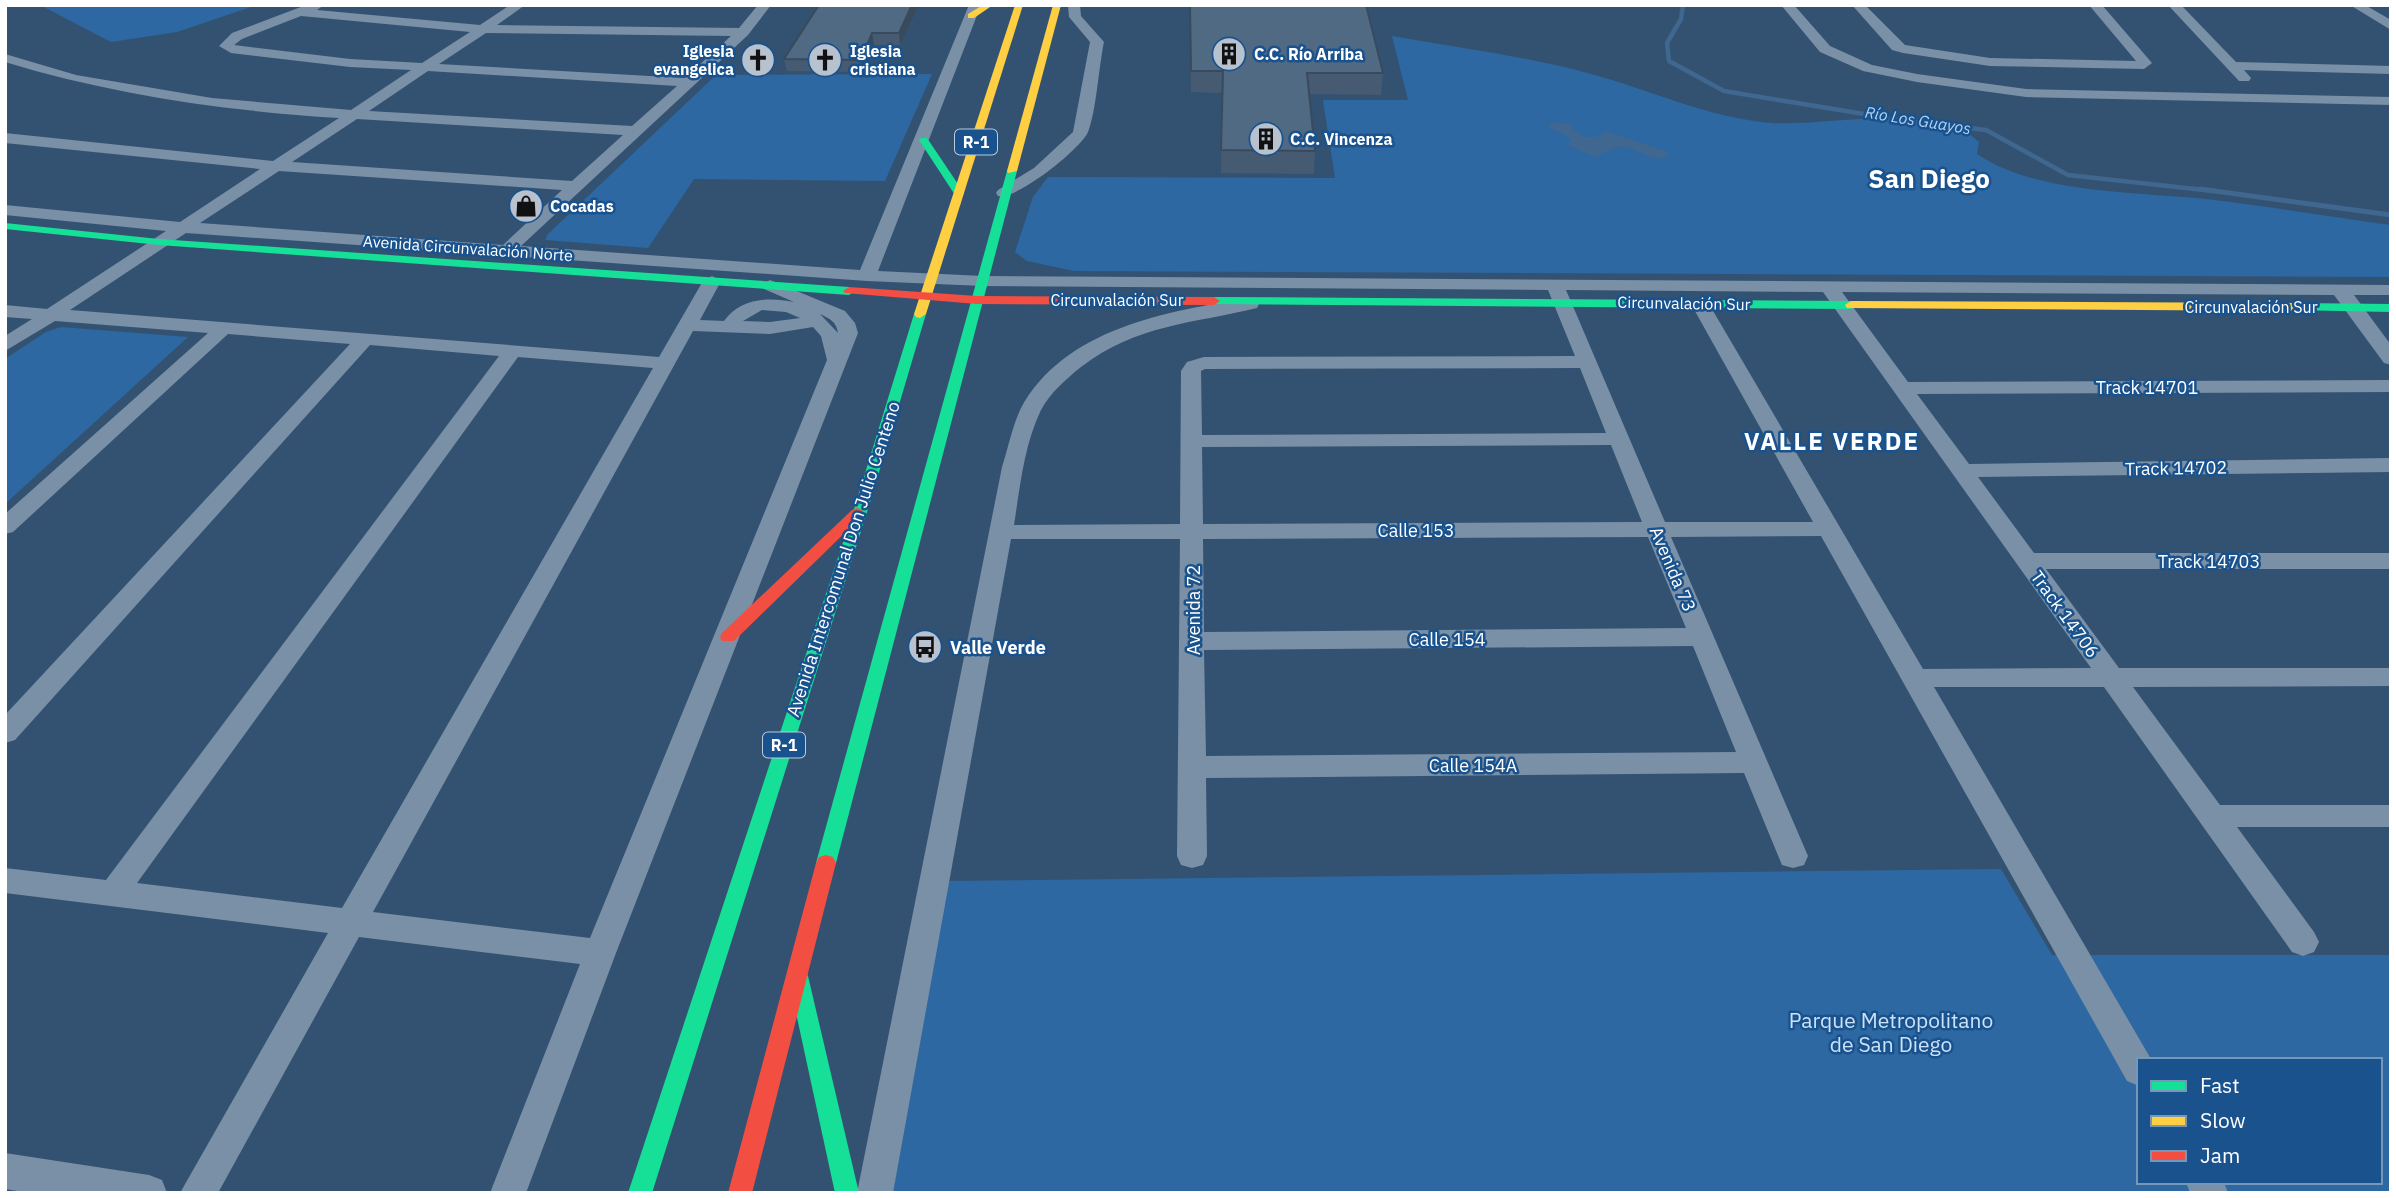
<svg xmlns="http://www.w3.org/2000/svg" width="2396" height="1198" font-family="'IBM Plex Sans',sans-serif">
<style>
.green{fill:#2d68a2;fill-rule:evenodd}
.water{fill:#3f6790}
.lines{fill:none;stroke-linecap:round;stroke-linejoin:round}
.stream-far1{stroke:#3f6790;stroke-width:4.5}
.stream{stroke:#3f6790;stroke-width:5}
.street{fill:#7a90a6;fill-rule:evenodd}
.fast{fill:#16e098;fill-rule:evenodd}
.slow{fill:#ffcf43;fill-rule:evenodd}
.jam{fill:#f24e42;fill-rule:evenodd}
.wall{fill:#465b72}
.shaded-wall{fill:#394a5c}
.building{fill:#516a84;stroke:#394a5c;stroke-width:2}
.labels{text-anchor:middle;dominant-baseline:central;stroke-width:5;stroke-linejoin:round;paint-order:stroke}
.far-poi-label{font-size:16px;font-weight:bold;fill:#fff;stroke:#19528c;text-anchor:start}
.far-water-label{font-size:16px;font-style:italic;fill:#b0d3f5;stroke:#19528c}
.shield{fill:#19528c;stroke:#bacbdc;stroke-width:2}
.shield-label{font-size:16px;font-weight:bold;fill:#fff}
.far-street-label{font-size:16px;fill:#fff;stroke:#19528c}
.street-label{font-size:18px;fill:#fff;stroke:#19528c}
.poi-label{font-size:18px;font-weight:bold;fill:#fff;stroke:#19528c;text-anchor:start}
.near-park-label{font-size:21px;fill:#cae2fa;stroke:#19528c}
.district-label{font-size:24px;font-weight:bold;letter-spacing:2px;fill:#fff;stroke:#19528c}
.far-town-label{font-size:26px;font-weight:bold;fill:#fff;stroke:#19528c}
</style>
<rect width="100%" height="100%" fill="#335272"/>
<g class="green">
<polygon points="40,5 257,5 177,32 111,42"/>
<path d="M1392,36c66,12 134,20 199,38 60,16 118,44 180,49 53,3 145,-17 191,6 6,3 12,9 17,13l-2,12c59,40 159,38 229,45 61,7 123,18 185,26v52l-1317,-6 -47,-10 -12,-9 18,-55 15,-20 287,1 -12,-78h85z"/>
<polygon points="932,74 885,181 694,179 648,248 546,240 547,235 716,75"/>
<polygon points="61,327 188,337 5,504 5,359 46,332"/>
<path d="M2001,869l51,86h339v238h-1498l53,-312zM2139,1060h241v122h-241z"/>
</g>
<path class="water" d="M1553,122l17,2c8,14 23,18 37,7 11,5 59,19 63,23 -14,13 -31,-7 -47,-7 -10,0 -19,6 -28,10l-29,-13 5,-3 -3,-5 -20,-9z"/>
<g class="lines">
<polyline class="stream-far1" points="1683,5 1681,19 1667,43 1669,61 1724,91 1888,118 1986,130 2068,175 2213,191"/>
<polyline class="stream" points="2200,189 2391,215"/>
<g class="street">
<path d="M306,5h18l-7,5 163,15 30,-20h15l-28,20 242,3 19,-23h13l-23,30 -227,211 339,24 109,-265h12l-103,266 105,5 1408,9v10h-37l37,50v20l-7,-2 -50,-68 -492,-3 66,90 483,-2v12l-474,2 52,70 422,-6v14l-413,5 56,76h357v16h-345l73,99h272v18l-258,1 87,118h171v22h-154l77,105 5,10 -5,10 -11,4 -11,-4 -188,-265h-170l217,372 -12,1v26l-12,-5 -306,-545 -150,1 137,319 -4,9 -11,3 -11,-3 -38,-92 -538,5 1,78 -4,9 -11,3 -11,-3 -4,-9 3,-317h-169l-118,654h-36l145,-726c6,-19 10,-39 18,-57 43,-82 148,-99 230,-112l7,2 2,4 -2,4c-65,16 -120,16 -176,59 -15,12 -31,26 -40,43 -17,35 -21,77 -27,115l166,-1 1,-153 6,-9 17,-5 371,-1 -27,-66 -565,-4 -116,-5 -681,-48 -116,77 589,47 44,-76 9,-5 9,5 -21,39 24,1c17,-23 44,-24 70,-19l-30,-13 -3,-4 9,-5 75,31 10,12 3,10 -242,620 -90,240h-36l90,-229 -221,-27 -141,256h-38l148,-260 -323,-40v-25l101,12 393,-524 -129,-11 -355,395 -10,3v-28l345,-371 -122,-10 -215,198 -8,2v-20l203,-181 -153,-12 -50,30v-15l27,-17 -27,-2v-12l42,4 119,-78 -161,-16v-10l175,17 80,-53 -255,-26v-10l268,28 66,-43c-113,-7 -226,-23 -334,-56v-8l71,21 136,23 139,12 60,-40 -61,-3 -119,-14 -12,-7 13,-13zM301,16l169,16 -48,31 -72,-4 -116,-14 8,-6zM486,33l245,3 -46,42 -246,-14zM428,71l249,15 -45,40 -263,-15zM357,119l266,16 -51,46 -280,-19zM279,171l283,19 -59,55 -303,-22zM1566,290l257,2 268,376 -168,1 -214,-365 -9,-6 -9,6 122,218h-148zM762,310l24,2 14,6 -30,4 -27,-1zM820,314c10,5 16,7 18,19zM813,327l8,9 6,24 -237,578 -217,-26 320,-581 77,3zM518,357l135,11 -311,540 -205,-25zM1580,368l26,65 -404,2 -1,-64 4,-2zM1611,445l31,77 -439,2 -1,-77zM1648,537l38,91 -482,4 -1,-93zM1693,646l43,106 -530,4 -2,-106z"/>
<path d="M1068,5h12l1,11 23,26c-5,23 -8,71 -16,90 -7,17 -73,69 -90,64l-2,-3 2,-3 36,-22 39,-36 17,-90 -21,-25z"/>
<polygon points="1781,5 1794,5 1830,46 1872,65 1917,74 2026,89 2391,97 2391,105 2026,97 1917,82 1863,71 1820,52"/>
<polygon points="1852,5 1865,5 1905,45 1990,58 2136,61 2089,5 2102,5 2152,63 2144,69 1990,66 1903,53 1892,50"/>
<polygon points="2168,5 2181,5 2236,62 2391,66 2391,74 2244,70 2251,78 2249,81 2239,81"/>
<polygon points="2350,5 2365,5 2391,20 2391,30"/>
<polygon points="5,1153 149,1175 162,1180 167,1193 30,1193 5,1189"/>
<polygon points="2186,1182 2224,1182 2228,1193 2190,1193"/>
</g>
<g class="fast">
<polygon points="921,138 927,138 964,193 963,195 955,195 919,140"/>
<polygon points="1012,168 1017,171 836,863 833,869 826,871 819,869 816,863 1007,171"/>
<polygon points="5,223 159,239 849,287 855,291 849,295 159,245 5,229"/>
<polygon points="1214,297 1851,301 1857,305 1851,309 1210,304 1210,298"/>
<polygon points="2294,303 2391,304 2391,312 2290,310 2290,304"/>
<polygon points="920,310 926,314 868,509 652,1193 628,1193 854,509 914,314"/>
<polygon points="798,967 805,970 808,976 859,1193 835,1193 788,976 791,970"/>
</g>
<g class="slow">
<polygon points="983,5 993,5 974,18 968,18 968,14"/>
<polygon points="1015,5 1023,5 926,314 920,318 916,317 914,314"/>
<polygon points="1053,5 1061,5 1017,171 1008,173 1007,171"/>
<polygon points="1851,301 2294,303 2300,307 2294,311 1847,308 1845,305"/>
</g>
<g class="jam">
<polygon points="849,287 977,296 1214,297 1220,301 1214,305 977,304 845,293 843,291"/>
<polygon points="857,508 862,510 864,513 862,516 734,641 722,641 720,637 722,633 852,510"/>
<polygon points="826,855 833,857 836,863 752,1193 728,1193 816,863 819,857"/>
</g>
</g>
<g class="wall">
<polygon points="819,5 919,5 900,45 874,45 863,72 787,71 784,59"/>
<polygon points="1190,5 1383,73 1381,95 1309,94 1315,151 1314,174 1221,173 1222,93 1191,92"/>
</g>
<g class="shaded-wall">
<polygon points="912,5 919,5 900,45 899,33"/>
<polygon points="872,33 874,45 863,72 861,60"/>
</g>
<g class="building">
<polygon points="819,5 912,5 899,33 872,33 861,60 784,59"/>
<polygon points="1190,5 1366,5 1383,73 1307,73 1315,151 1221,150 1223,71 1191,71"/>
</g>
<defs>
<g id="building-disc" transform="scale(1.75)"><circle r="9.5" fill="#b8c2ce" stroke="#19528c"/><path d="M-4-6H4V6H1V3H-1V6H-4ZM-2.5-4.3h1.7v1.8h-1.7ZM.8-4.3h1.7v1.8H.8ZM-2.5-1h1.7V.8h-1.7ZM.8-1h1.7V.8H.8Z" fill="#111"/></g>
<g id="church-disc" transform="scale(1.75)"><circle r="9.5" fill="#b8c2ce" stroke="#19528c"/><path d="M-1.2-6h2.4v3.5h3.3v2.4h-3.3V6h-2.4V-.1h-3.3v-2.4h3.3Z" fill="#111"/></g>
<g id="shop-disc" transform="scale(1.75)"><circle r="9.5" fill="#b8c2ce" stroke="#19528c"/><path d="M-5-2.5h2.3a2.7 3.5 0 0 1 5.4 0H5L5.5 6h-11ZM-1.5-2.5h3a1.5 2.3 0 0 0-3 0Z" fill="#111"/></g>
<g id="bus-disc" transform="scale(1.75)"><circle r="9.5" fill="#b8c2ce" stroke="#19528c"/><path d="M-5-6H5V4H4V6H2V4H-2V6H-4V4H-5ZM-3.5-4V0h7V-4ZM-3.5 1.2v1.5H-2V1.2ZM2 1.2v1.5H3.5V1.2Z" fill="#111"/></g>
</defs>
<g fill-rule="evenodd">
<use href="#building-disc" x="1229" y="54"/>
<use href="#church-disc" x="758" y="60"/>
<use href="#church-disc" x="825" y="60"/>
<use href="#building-disc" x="1266" y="139"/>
<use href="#shop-disc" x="526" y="206"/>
<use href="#bus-disc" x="925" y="647"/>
</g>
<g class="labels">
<g class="far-poi-label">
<text x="734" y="51" text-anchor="end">Iglesia<tspan x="734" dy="18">evangelica</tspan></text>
<text x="850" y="51">Iglesia<tspan x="850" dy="18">cristiana</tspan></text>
<text x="1254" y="54">C.C. Río Arriba</text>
<text x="1290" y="139">C.C. Vincenza</text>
<text x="550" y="206">Cocadas</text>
</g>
<g class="far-water-label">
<text transform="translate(1918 120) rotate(9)">Río Los Guayos</text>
</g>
<g class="shield">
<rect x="955" y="129.5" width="42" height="25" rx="5"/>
<rect x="763" y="732.5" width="42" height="25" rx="5"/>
</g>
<g class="shield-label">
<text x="976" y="142">R-1</text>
<text x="784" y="745">R-1</text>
</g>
<g class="far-street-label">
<text transform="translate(468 248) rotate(4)">Avenida Circunvalación Norte</text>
<text x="1117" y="300">Circunvalación Sur</text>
<text transform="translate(1684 303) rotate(1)">Circunvalación Sur</text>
<text x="2251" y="307">Circunvalación Sur</text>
</g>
<g class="street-label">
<text x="2147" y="387">Track 14701</text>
<text transform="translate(2176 468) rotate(-1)">Track 14702</text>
<text x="1416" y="530">Calle 153</text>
<text transform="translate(843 559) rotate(-72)">Avenida Intercomunal Don Julio Centeno</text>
<text x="2209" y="561">Track 14703</text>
<text transform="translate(1673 569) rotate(67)">Avenida 73</text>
<text transform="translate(1193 610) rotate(-90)">Avenida 72</text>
<text transform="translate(2065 614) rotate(54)">Track 14706</text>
<text x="1447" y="639">Calle 154</text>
<text x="1473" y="765">Calle 154A</text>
</g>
<g class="poi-label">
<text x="950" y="647">Valle Verde</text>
</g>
<g class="near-park-label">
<text x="1891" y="1020">Parque Metropolitano<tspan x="1891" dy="24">de San Diego</tspan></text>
</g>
<g class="district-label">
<text x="1832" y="441">VALLE VERDE</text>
</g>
<g class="far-town-label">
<text x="1929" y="178">San Diego</text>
</g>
</g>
<rect width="2396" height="1198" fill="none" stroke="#ffffff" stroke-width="14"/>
<rect x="2137" y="1058" width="245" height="126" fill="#19528c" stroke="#7597ba" stroke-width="2"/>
<rect x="2151" y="1081" width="35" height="10" fill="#16e098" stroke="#7597ba" stroke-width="2"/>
<text x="2200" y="1093" font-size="21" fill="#ffffff">Fast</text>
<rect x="2151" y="1116" width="35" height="10" fill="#ffcf43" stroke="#7597ba" stroke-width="2"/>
<text x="2200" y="1128" font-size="21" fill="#ffffff">Slow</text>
<rect x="2151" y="1151" width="35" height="10" fill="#f24e42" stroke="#7597ba" stroke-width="2"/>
<text x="2200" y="1163" font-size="21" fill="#ffffff">Jam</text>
</svg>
